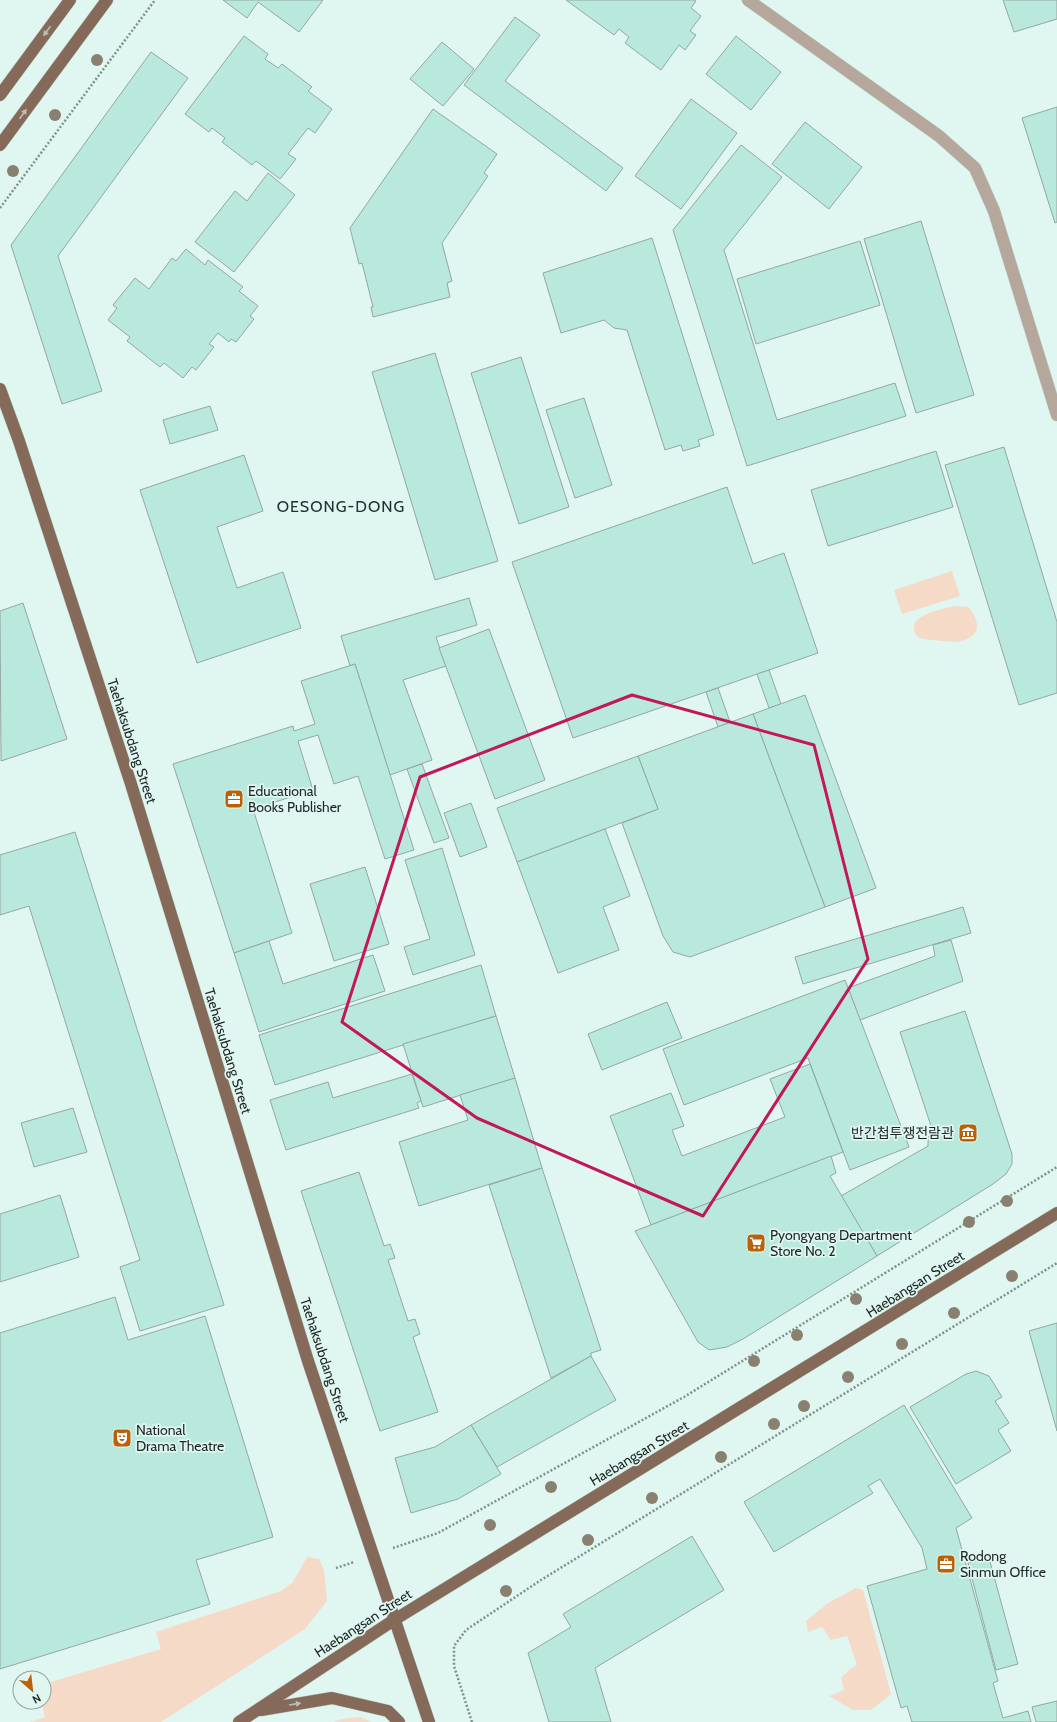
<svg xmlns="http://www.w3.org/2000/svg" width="1057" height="1722" font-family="Cabin,'Noto Sans KR',sans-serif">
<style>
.green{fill:#f6dac8}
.building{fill:#b9e8dc;stroke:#93a8a2}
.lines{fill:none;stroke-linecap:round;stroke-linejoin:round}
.minor-casing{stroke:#bdd1cb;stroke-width:13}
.major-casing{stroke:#bdd1cb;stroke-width:13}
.path{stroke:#81908c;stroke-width:2.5;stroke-dasharray:2 2;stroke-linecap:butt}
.minor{stroke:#b6a79d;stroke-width:12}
.major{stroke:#856a59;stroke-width:12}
.tree{fill:#89806f}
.oneway{fill:#bcbeb4}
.marked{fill:none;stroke:#c2185b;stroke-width:3;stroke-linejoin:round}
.labels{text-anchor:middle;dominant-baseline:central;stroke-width:3.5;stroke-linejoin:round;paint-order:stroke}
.street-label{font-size:14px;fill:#1e2624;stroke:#e0f6f0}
.poi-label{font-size:14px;fill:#1e2624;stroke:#e0f6f0;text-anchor:start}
.quarter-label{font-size:16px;letter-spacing:1px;fill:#21332f;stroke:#e0f6f0}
</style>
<rect width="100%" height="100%" fill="#e0f6f0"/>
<g class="green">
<polygon points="952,571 960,596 902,614 894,590"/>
<path d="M956,606l12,1c9,10 15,25 -1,32 -9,5 -24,2 -34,1 -4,0 -11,-1 -15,-3 -2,-2 -4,-5 -4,-8 -3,-15 32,-21 42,-23z"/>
<polygon points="307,1557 319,1559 324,1570 327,1601 305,1629 161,1722 30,1722 45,1717 41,1702 44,1702 44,1684 161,1649 156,1632 281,1591 293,1582"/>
<polygon points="856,1588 863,1590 891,1694 871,1710 853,1710 829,1696 844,1690 841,1678 850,1669 857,1665 847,1636 831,1640 822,1627 808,1632 806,1621 828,1603"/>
<polygon points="360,1717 372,1722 333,1722 342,1719"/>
</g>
<g class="building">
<polygon points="223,0 323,0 299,32 258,2 247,18"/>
<polygon points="566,0 694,0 696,1 691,8 701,16 690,31 696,35 685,50 679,45 661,70 625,43 629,37 619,29 614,35"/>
<polygon points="1003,0 1057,0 1057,19 1014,32"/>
<polygon points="515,17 540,35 505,81 623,168 606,191 464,85"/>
<polygon points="244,36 268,54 265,59 278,68 282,64 312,87 308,91 332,109 315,133 308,128 288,154 296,159 280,179 256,161 252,165 222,142 225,138 212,128 209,132 185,114"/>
<polygon points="736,36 781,72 751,110 706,74"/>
<polygon points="442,42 474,69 443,106 410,79"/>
<polygon points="151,52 188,78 58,256 102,391 62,404 11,245"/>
<polygon points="691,99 737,133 681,209 635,176"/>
<polygon points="1057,107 1057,222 1055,223 1022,118"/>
<polygon points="433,109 497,154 484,173 488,176 442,243 452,281 447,283 450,297 373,317 371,307 373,307 362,263 359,264 350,228"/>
<polygon points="805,122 862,167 829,209 772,164"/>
<polygon points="741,145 782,177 724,250 777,420 895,383 906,416 747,466 673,230"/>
<polygon points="268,173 295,195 234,272 195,242 235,191 247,201"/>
<polygon points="921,221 974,395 916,413 864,239"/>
<polygon points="652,238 714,435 698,440 700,446 683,451 681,445 665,450 627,330 614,328 604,320 561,333 543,273"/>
<polygon points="860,241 880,305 756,344 737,279"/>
<polygon points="186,249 205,265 208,260 243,287 239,291 258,306 250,316 254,319 236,342 231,339 229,342 218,333 209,344 214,347 196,370 192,367 183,378 164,363 160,367 127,341 130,337 108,320 117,308 113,305 135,278 149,289 172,258 176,261"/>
<polygon points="435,353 498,561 435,580 372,372"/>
<polygon points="521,357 569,507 519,524 471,373"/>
<polygon points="584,398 612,485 575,498 546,410"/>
<polygon points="210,406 218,430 170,444 163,420"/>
<polygon points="1004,447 1057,622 1057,693 1019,705 945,465"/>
<polygon points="936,451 953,507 828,546 811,490"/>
<polygon points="244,455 263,511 217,527 237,588 283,572 301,628 197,663 140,490"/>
<polygon points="727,487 753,564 784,553 818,653 573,738 512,562"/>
<polygon points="469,598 477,625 436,637 446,666 403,680 432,760 390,775 355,664 350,666 341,636"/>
<polygon points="23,603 67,739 1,761 0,611"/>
<polygon points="489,629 545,780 495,799 439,648"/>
<polygon points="355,664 414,850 385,859 358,776 334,784 318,735 298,741 313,790 253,809 292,933 234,953 173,764 293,726 294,731 315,724 301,681"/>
<polygon points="769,670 781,704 769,708 757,674"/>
<polygon points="718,688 730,722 718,727 706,692"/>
<polygon points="805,695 876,888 825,907 753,714"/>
<polygon points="753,714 825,907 690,957 673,952 663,936 622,823 658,809 638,756"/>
<polygon points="638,756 658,809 517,862 497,808"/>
<polygon points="422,764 449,838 434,843 407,769"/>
<polygon points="471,803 487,847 460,857 444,813"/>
<polygon points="605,829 630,896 603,907 619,950 558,973 517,862"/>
<polygon points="75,832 224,1305 140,1331 120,1267 140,1260 29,906 0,915 0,855"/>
<polygon points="442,848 475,955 413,975 404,947 430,939 405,860"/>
<polygon points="365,867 389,944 334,961 310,884"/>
<polygon points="963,907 971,933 803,984 795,957"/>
<polygon points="951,940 963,981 860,1020 848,988 935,956 933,945"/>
<polygon points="269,941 283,984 373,955 385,991 259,1032 234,953"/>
<polygon points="481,965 496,1016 275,1085 259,1035"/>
<polygon points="845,980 909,1147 850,1170 808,1058 684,1105 663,1049"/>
<polygon points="667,1002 682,1038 602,1070 588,1034"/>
<polygon points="965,1011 1012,1154 1012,1164 1006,1174 993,1184 877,1256 841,1196 928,1146 928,1137 933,1132 900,1032"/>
<polygon points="496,1016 515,1078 423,1107 403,1044"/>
<polygon points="810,1064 843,1152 651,1225 610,1116 671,1093 684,1126 672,1130 682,1156 785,1117 770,1079"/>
<polygon points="412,1074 421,1101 417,1103 419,1108 286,1150 270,1100 328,1082 333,1098"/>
<polygon points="515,1078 542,1168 419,1206 399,1142 468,1120 460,1095"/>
<polygon points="73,1108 87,1152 34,1167 21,1123"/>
<polygon points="831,1156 836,1173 830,1176 877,1256 743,1339 727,1347 709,1350 698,1342 635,1231"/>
<polygon points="542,1168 601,1350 591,1353 591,1356 551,1378 489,1185"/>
<polygon points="359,1172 384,1246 390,1244 395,1258 388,1260 408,1321 415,1319 420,1334 413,1337 438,1412 380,1431 301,1191"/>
<polygon points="60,1195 79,1257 0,1282 0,1214"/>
<polygon points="115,1297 128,1340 205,1316 273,1537 196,1560 210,1604 0,1669 0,1333"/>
<polygon points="1057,1323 1057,1431 1029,1331"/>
<polygon points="591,1356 616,1400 497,1467 471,1425"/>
<polygon points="976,1371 989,1376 1002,1397 995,1401 1009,1423 998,1430 1011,1451 956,1484 910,1407 966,1374"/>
<polygon points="904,1405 972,1518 956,1528 998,1681 993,1683 1003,1718 1028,1711 1031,1722 912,1722 907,1706 901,1708 867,1586 927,1569 922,1548 880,1479 868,1486 873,1493 774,1552 744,1502"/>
<polygon points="471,1425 501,1474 458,1499 411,1513 395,1458 435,1447"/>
<polygon points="692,1536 724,1590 595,1668 611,1722 549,1722 528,1653 571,1627 563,1614"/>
<polygon points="989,1558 1018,1664 996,1670 968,1563"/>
<polygon points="1057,1701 1057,1722 1036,1722 1032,1707"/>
</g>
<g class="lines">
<g class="minor-casing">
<polyline id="minor" points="748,0 939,136 975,168 994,211 1057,415"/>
</g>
<g class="major-casing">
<g id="major">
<polyline points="0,95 70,0"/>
<polyline points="0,145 107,0"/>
<polyline points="0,389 19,441 131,784 308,1361 429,1722"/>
<polyline points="261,1710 332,1698 388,1711 399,1722"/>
<polyline points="239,1722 394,1620 1057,1213"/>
</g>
</g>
<g class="path">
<polyline points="0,208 155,0"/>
<polyline points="393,1548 438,1533 684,1397 1057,1167"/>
<polyline points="336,1568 354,1562"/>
<polyline points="472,1722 454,1666 454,1646 466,1630 541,1580 1057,1263"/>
</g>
<use href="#minor" class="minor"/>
<use href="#major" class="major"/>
</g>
<g class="tree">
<circle cx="97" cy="60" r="6"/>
<circle cx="55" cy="115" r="6"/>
<circle cx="13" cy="171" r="6"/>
<circle cx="1007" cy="1201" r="6"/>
<circle cx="969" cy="1222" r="6"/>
<circle cx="1012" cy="1276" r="6"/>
<circle cx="856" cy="1299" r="6"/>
<circle cx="954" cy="1313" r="6"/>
<circle cx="797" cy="1335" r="6"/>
<circle cx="902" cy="1344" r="6"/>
<circle cx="754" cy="1361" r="6"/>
<circle cx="848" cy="1377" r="6"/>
<circle cx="804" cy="1406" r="6"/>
<circle cx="774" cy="1424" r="6"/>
<circle cx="721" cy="1457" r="6"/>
<circle cx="551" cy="1487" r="6"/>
<circle cx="652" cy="1498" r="6"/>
<circle cx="490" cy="1525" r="6"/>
<circle cx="588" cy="1540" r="6"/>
<circle cx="506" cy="1591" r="6"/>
</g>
<defs><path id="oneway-solid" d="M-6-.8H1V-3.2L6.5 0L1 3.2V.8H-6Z"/></defs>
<g class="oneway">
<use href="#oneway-solid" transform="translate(47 31) rotate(126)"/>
<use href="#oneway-solid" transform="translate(23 114) rotate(-54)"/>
<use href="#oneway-solid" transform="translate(295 1704) rotate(-9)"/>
</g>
<path class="marked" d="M632,695l182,50 54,214 -165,257 -226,-98 -135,-96 78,-245z"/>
<defs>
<g id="office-square" transform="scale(1)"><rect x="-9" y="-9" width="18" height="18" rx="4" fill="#bc6108" stroke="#e0f6f0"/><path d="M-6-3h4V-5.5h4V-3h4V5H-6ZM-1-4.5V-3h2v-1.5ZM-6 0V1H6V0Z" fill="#fff"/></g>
<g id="museum-square" transform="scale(1)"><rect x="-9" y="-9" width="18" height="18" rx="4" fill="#bc6108" stroke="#e0f6f0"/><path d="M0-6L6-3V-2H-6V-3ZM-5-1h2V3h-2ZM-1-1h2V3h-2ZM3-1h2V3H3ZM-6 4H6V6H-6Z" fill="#fff"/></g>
<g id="supermarket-square" transform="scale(1)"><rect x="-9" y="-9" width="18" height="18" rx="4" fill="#bc6108" stroke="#e0f6f0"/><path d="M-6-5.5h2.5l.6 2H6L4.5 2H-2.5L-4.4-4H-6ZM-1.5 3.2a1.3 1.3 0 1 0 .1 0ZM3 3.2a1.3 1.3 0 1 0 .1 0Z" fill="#fff"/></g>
<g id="theatre-square" transform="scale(1)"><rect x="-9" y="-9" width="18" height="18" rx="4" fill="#bc6108" stroke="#e0f6f0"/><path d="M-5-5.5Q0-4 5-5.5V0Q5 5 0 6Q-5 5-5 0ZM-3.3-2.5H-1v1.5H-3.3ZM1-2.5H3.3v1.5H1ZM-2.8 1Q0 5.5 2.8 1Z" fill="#fff"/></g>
</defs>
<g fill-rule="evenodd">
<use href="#office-square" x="234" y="799"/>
<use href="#museum-square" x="968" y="1133"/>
<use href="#supermarket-square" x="756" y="1243"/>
<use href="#theatre-square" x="122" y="1438"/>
<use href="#office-square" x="946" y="1564"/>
</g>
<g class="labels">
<g class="street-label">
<text transform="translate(132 741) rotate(72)">Taehaksubdang Street</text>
<text transform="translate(228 1051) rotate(73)">Taehaksubdang Street</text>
<text transform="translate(915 1284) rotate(-32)">Haebangsan Street</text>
<text transform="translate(325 1360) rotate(72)">Taehaksubdang Street</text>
<text transform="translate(639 1453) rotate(-31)">Haebangsan Street</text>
<text transform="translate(363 1623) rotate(-33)">Haebangsan Street</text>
</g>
<g class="poi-label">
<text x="248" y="791">Educational<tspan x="248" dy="16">Books Publisher</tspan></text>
<text x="954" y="1133" text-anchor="end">반간첩투쟁전람관</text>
<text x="770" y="1235">Pyongyang Department<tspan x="770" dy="16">Store No. 2</tspan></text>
<text x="136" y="1430">National<tspan x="136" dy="16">Drama Theatre</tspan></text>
<text x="960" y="1556">Rodong<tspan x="960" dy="16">Sinmun Office</tspan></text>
</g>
<g class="quarter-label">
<text x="341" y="506">OESONG-DONG</text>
</g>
</g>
<g transform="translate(32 1690) rotate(152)"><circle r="19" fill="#e0f6f0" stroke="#92a39e"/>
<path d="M0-3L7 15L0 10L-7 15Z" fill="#bc6108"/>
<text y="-6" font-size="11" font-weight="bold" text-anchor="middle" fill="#1e2624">N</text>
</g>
</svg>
